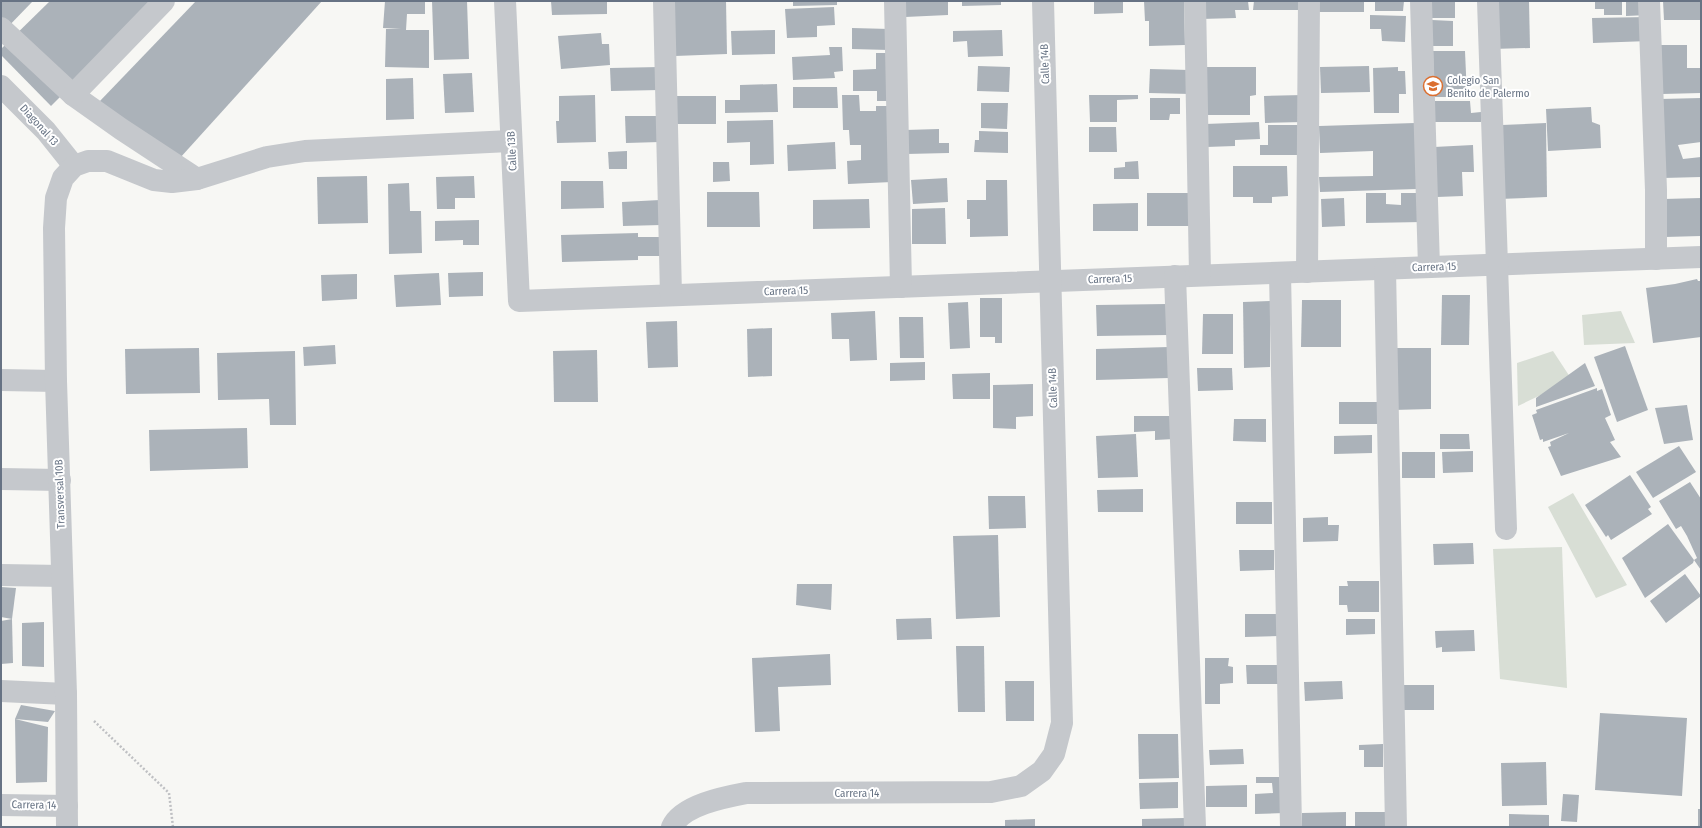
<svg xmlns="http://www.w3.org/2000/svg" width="1702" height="828" font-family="'Fira Sans Condensed',sans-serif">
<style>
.green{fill:#d8ded5}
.building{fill:#abb2b9}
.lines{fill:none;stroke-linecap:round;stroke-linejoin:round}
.path{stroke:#bfc0c3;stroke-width:2.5;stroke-dasharray:2 2;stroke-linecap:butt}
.minor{stroke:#c5c8cc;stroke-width:22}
.labels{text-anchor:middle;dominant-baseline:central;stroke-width:4;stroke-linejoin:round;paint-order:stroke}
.street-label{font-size:11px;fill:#677384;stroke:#fff}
.poi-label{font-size:11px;fill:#677384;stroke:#fff;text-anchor:start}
</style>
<rect width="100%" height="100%" fill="#f7f7f4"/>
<g class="green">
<polygon points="1621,311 1635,343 1584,345 1582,315"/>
<polygon points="1553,351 1572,380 1518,406 1517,363"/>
<polygon points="1573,493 1627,585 1596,598 1548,507"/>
<polygon points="1562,547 1567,688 1500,679 1493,549"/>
</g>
<g class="building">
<polygon points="1,1 33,1 1,34"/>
<polygon points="50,1 156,1 51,106 1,55 1,49"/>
<polygon points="196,1 322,1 170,169 99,102"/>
<polygon points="385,1 425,1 425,14 407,14 406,30 429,30 429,68 385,67 386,29 401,29 383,28"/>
<polygon points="432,1 467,1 469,59 434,60"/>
<polygon points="551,1 607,1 607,14 552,15"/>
<polygon points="674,1 726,1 727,54 675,56"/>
<polygon points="793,1 837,1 837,5 793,6"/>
<polygon points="905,1 948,1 948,15 905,17"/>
<polygon points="962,1 1001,1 1001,5 962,6"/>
<polygon points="1094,1 1123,1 1123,13 1094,14"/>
<polygon points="1144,1 1184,1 1185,45 1149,46 1149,21 1145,21"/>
<polygon points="1200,1 1248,1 1249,10 1235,10 1236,18 1201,19"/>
<polygon points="1254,1 1303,1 1303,10 1253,10"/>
<rect x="1319" y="1" width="45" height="11"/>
<polygon points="1375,1 1404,1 1403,11 1375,11"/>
<rect x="1432" y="1" width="23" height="17"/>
<polygon points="1491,1 1529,1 1530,48 1492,49"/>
<polygon points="1595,1 1622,1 1622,15 1604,15 1604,9 1595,9"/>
<polygon points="1626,1 1648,1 1648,15 1626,16"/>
<polygon points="1663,1 1701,1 1701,20 1664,20"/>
<polygon points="834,7 835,25 817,26 817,37 787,38 785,9"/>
<polygon points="1370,15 1406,16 1405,42 1382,41 1381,29 1370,29"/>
<polygon points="1648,17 1649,41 1593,43 1592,18"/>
<polygon points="1432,20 1453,21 1453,46 1432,46"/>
<polygon points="852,28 890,29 889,50 852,49"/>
<polygon points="775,30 775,54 732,55 731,31"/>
<polygon points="1002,30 1003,56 968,57 967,41 953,42 953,31"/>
<polygon points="601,33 602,44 609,44 610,65 561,69 558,36"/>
<polygon points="1661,45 1687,45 1687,68 1701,68 1701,93 1662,94"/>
<polygon points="829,47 842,47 843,71 834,72 835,78 793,80 792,57 830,55"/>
<polygon points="1433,51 1465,51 1467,97 1434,97"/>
<polygon points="876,53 887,53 888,101 877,101 877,91 853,91 853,70 876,69"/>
<polygon points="978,66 1010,67 1009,92 977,91"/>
<polygon points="1369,66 1370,92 1321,93 1320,67"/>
<polygon points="660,67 660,90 611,91 610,68"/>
<polygon points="1205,67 1256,67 1256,95 1250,96 1250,115 1205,115"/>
<polygon points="1398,67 1398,71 1405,71 1406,94 1399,94 1399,113 1374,113 1373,68"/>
<polygon points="1150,69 1190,70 1190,94 1149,93"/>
<polygon points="472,73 474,112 445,113 443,74"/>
<polygon points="413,78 414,119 386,120 386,79"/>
<polygon points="777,84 778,112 725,113 725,100 740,100 740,85"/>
<polygon points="793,87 837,87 838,108 793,108"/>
<polygon points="595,95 596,142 557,143 556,121 559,121 559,96"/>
<polygon points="842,95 859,95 860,111 876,111 876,106 889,106 892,182 848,184 847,161 861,160 861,145 850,145 849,130 843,130"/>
<polygon points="1089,95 1138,95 1138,99 1117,100 1117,122 1090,122"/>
<polygon points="1303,95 1304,122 1265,123 1264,96"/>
<rect x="674" y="96" width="42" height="28"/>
<polygon points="1150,98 1180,98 1180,114 1170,114 1169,120 1150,120"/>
<polygon points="1701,98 1701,142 1678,145 1683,159 1701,157 1701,177 1663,178 1660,99"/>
<polygon points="1431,101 1470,101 1471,113 1481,112 1481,122 1432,122"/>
<polygon points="981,103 1008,103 1007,129 981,128"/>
<polygon points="1591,107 1592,122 1600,125 1601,148 1548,151 1546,109"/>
<polygon points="625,116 660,116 660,142 626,143"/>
<polygon points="773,120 774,164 750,165 750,142 727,143 727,121"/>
<polygon points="1259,122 1260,139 1235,140 1235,146 1206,147 1205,124"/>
<polygon points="1415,123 1417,189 1320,192 1319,177 1373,176 1373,151 1320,153 1319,126"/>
<polygon points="1546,123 1547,197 1499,199 1502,125"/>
<polygon points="1268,125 1301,125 1302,155 1260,155 1260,145 1268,145"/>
<polygon points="1089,127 1116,127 1117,152 1089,152"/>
<polygon points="939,129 939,143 949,143 949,153 906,154 905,130"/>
<polygon points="979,131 1008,132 1008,153 974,152 975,140 979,140"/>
<polygon points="835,142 836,169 788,171 787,145"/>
<polygon points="1473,145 1474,172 1462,172 1463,196 1437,197 1434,147"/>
<polygon points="627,151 627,169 609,169 608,152"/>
<polygon points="1138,161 1139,179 1114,179 1114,168 1125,167 1125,162"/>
<polygon points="713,162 729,162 730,181 713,182"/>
<polygon points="1233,166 1287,166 1288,196 1272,197 1272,203 1253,203 1253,197 1233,197"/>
<polygon points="367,176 368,223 318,224 317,177"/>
<polygon points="474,176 475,198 455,198 455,209 437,209 436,177"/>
<polygon points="947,178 948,202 913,204 911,180"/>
<polygon points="986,180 1007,180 1008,236 970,237 970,219 967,219 967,200 986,200"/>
<polygon points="561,181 603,181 604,208 561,209"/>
<polygon points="409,183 410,211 421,211 422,253 389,254 388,184"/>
<polygon points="707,192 759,192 760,227 707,227"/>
<rect x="1147" y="193" width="42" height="33"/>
<polygon points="1366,193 1386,193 1386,204 1401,205 1401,193 1422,193 1423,222 1366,223"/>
<polygon points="1344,198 1345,226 1322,227 1321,199"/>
<polygon points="1701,198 1701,236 1665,237 1664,199"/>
<polygon points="869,199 870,228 813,229 813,200"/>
<polygon points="660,200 661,225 623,226 622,202"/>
<polygon points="1138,203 1138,231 1093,231 1093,204"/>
<polygon points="945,208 946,244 912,244 912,209"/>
<polygon points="479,220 479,245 463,245 463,240 435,241 435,221"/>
<polygon points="638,233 638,237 662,237 663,256 638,256 638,260 562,262 561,235"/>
<polygon points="483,272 483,296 449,297 448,273"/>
<polygon points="439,273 441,305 396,307 394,275"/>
<polygon points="357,274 357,299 322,301 321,275"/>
<polygon points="1697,279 1698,281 1701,281 1701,337 1653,343 1646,288 1675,284"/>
<polygon points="1442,295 1470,295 1469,345 1441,345"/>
<polygon points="980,298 1002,298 1002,343 995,343 995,337 980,337"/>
<polygon points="1302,300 1341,300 1341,347 1301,347"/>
<polygon points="1270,301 1270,367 1244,368 1243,302"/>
<polygon points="968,302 970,348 950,349 948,303"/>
<polygon points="1167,304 1168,335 1097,336 1096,305"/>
<polygon points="875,311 877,360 850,361 849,339 832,339 831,313"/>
<polygon points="1203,314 1233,314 1233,354 1202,354"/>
<polygon points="899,317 923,317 924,358 900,358"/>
<polygon points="677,321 678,367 648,368 646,322"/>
<polygon points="772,328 772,376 748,377 747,329"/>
<polygon points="335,345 336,364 304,366 303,347"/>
<polygon points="1625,346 1648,410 1617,422 1594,357"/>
<polygon points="1169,347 1169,378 1096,380 1096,349"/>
<polygon points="199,348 200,393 126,394 125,349"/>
<polygon points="1393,348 1431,348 1431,409 1393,410"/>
<polygon points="597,350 598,402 554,402 553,351"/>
<polygon points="295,351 296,425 270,425 269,399 218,400 217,353"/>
<polygon points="925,362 925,380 890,381 890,363"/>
<polygon points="1585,363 1595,386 1536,407 1536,398"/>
<polygon points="1197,368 1232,368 1233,390 1198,391"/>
<polygon points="990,373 990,399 953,399 952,374"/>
<polygon points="1033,384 1033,416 1016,417 1016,429 993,428 993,385"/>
<polygon points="1597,388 1597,391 1602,389 1611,415 1605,418 1615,440 1610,442 1621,457 1561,476 1548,447 1551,446 1550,442 1569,433 1543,442 1543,439 1540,440 1532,415 1537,413 1536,410"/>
<rect x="1339" y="402" width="38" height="22"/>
<polygon points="1687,405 1693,440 1664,444 1655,408"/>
<polygon points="1134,416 1173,416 1174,439 1155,440 1155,431 1134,432"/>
<polygon points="1234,419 1266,419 1266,442 1233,441"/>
<polygon points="247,428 248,468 150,471 149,430"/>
<polygon points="1136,434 1138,477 1098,478 1096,436"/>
<polygon points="1440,434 1469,434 1470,449 1440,449"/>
<polygon points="1372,435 1372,453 1334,454 1334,436"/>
<polygon points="1679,446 1696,472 1653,498 1636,472"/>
<polygon points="1473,451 1473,472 1443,473 1442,452"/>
<rect x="1402" y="452" width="33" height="26"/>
<polygon points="1630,475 1651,507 1648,509 1652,514 1611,540 1608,535 1606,537 1585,505"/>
<polygon points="1690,482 1701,499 1701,570 1694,560 1697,558 1687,536 1681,526 1676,529 1659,501"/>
<polygon points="1143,489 1143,512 1098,512 1097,490"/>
<polygon points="988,496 1025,496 1026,528 989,529"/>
<rect x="1236" y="502" width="36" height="22"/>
<polygon points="1328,517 1328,525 1339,525 1338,541 1303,542 1303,518"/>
<polygon points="1668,524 1694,560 1693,563 1645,598 1622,558"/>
<polygon points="998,535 1000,617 956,619 953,536"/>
<polygon points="1473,543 1474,564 1434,565 1433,544"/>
<polygon points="1239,550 1274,550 1274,570 1240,571"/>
<polygon points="1685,574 1701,596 1666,623 1650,601"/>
<polygon points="1347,581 1379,581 1379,612 1348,612 1347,605 1339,605 1339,586 1348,586"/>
<polygon points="797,584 832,584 831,610 796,605"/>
<polygon points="1,587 16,588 12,619 1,617"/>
<polygon points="1245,614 1279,614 1280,636 1245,637"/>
<polygon points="931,618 932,639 897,640 896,619"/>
<polygon points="12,619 13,663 1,664 1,621"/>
<polygon points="1346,619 1375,619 1375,634 1346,635"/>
<polygon points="44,622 44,667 22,666 22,623"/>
<polygon points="1474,630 1475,651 1442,652 1442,647 1436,648 1435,631"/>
<polygon points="956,646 984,646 985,712 958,712"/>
<polygon points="830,654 831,685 778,687 780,731 755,732 752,658"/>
<polygon points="1205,658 1229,658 1228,666 1233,667 1233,683 1220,684 1220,704 1205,704"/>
<polygon points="1246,665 1278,665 1278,684 1247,684"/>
<polygon points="1005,681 1034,681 1034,721 1006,721"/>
<polygon points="1342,681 1343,699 1305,701 1304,682"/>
<rect x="1395" y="685" width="39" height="25"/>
<polygon points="21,705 55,711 48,722 15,719 48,727 47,782 16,783 15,719"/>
<polygon points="1600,713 1687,718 1682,796 1595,790"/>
<polygon points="1138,734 1178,734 1179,778 1139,779"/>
<polygon points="1383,744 1383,767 1364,767 1364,750 1359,750 1359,745"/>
<polygon points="1243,749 1244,764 1210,765 1209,750"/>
<polygon points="1546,762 1547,805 1502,806 1501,763"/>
<polygon points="1256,777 1281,777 1284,813 1255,814 1255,794 1273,793 1272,783 1256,783"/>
<polygon points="1178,782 1178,808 1140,809 1139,783"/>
<polygon points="1247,785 1247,807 1206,807 1206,786"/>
<polygon points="1563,794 1579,795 1577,822 1561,821"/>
<rect x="1698" y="809" width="3" height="18"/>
<polygon points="1346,812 1346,827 1302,827 1302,813"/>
<rect x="1355" y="812" width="30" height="15"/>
<polygon points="1509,814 1549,815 1549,827 1509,827"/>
<polygon points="1184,818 1184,827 1142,827 1142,819"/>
<polygon points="1035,819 1035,827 1005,827 1005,820"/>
</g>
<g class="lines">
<polyline class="path" points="94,721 169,793 173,827"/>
<g class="minor">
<polyline points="505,1 519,301 1701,257"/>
<polyline points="664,1 671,295"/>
<polyline points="895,1 901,287"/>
<polyline points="1195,1 1200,275"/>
<polyline points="1421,1 1429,267"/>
<polyline points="1488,1 1506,529"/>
<polyline points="1649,1 1656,190 1656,259"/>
<polyline points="1,28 73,95 121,129 197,179"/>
<polyline points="1,86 46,131 74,166"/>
<polyline points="73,95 164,1"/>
<polyline points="1385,269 1396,827"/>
<polyline points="1307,272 1309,1"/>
<polyline points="1280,273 1291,827"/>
<polyline points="1175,276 1195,827"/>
<polyline points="1,380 56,381"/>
<polyline points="1,479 60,480"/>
<polyline points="1,575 62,576"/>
<polyline points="1,691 66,694"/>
<polyline points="1,805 67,806"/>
<polyline points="67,827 66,694 56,381 54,228 56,198 63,178 74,166 88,161 107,161 154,180 172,182 197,179 267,157 305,151 511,141"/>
<path d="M672,827c10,-22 53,-30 74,-34l245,-1 30,-6 21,-15 12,-17 8,-31 -19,-722"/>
</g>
</g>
<defs>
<g id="school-ring" transform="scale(1)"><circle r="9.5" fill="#fff" stroke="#db6f30" stroke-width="1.5"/><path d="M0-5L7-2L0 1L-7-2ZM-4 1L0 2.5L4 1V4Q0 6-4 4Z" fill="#db6f30"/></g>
</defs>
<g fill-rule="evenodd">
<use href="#school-ring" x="1433" y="86"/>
</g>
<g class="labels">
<g class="street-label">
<text transform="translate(1045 64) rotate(-92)">Calle 14B</text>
<text transform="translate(39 125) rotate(48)">Diagonal 13</text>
<text transform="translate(512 151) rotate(-93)">Calle 13B</text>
<text transform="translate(1434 267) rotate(-2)">Carrera 15</text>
<text transform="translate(1110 279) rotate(-2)">Carrera 15</text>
<text transform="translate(786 291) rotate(-2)">Carrera 15</text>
<text transform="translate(1053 388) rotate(-92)">Calle 14B</text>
<text transform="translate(60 494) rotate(-92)">Transversal 10B</text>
<text x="857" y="793">Carrera 14</text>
<text transform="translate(34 805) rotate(1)">Carrera 14</text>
</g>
<g class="poi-label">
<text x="1447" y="80">Colegio San<tspan x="1447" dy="13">Benito de Palermo</tspan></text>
</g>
</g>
<rect width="1702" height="828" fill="none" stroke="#677384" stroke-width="4"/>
</svg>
